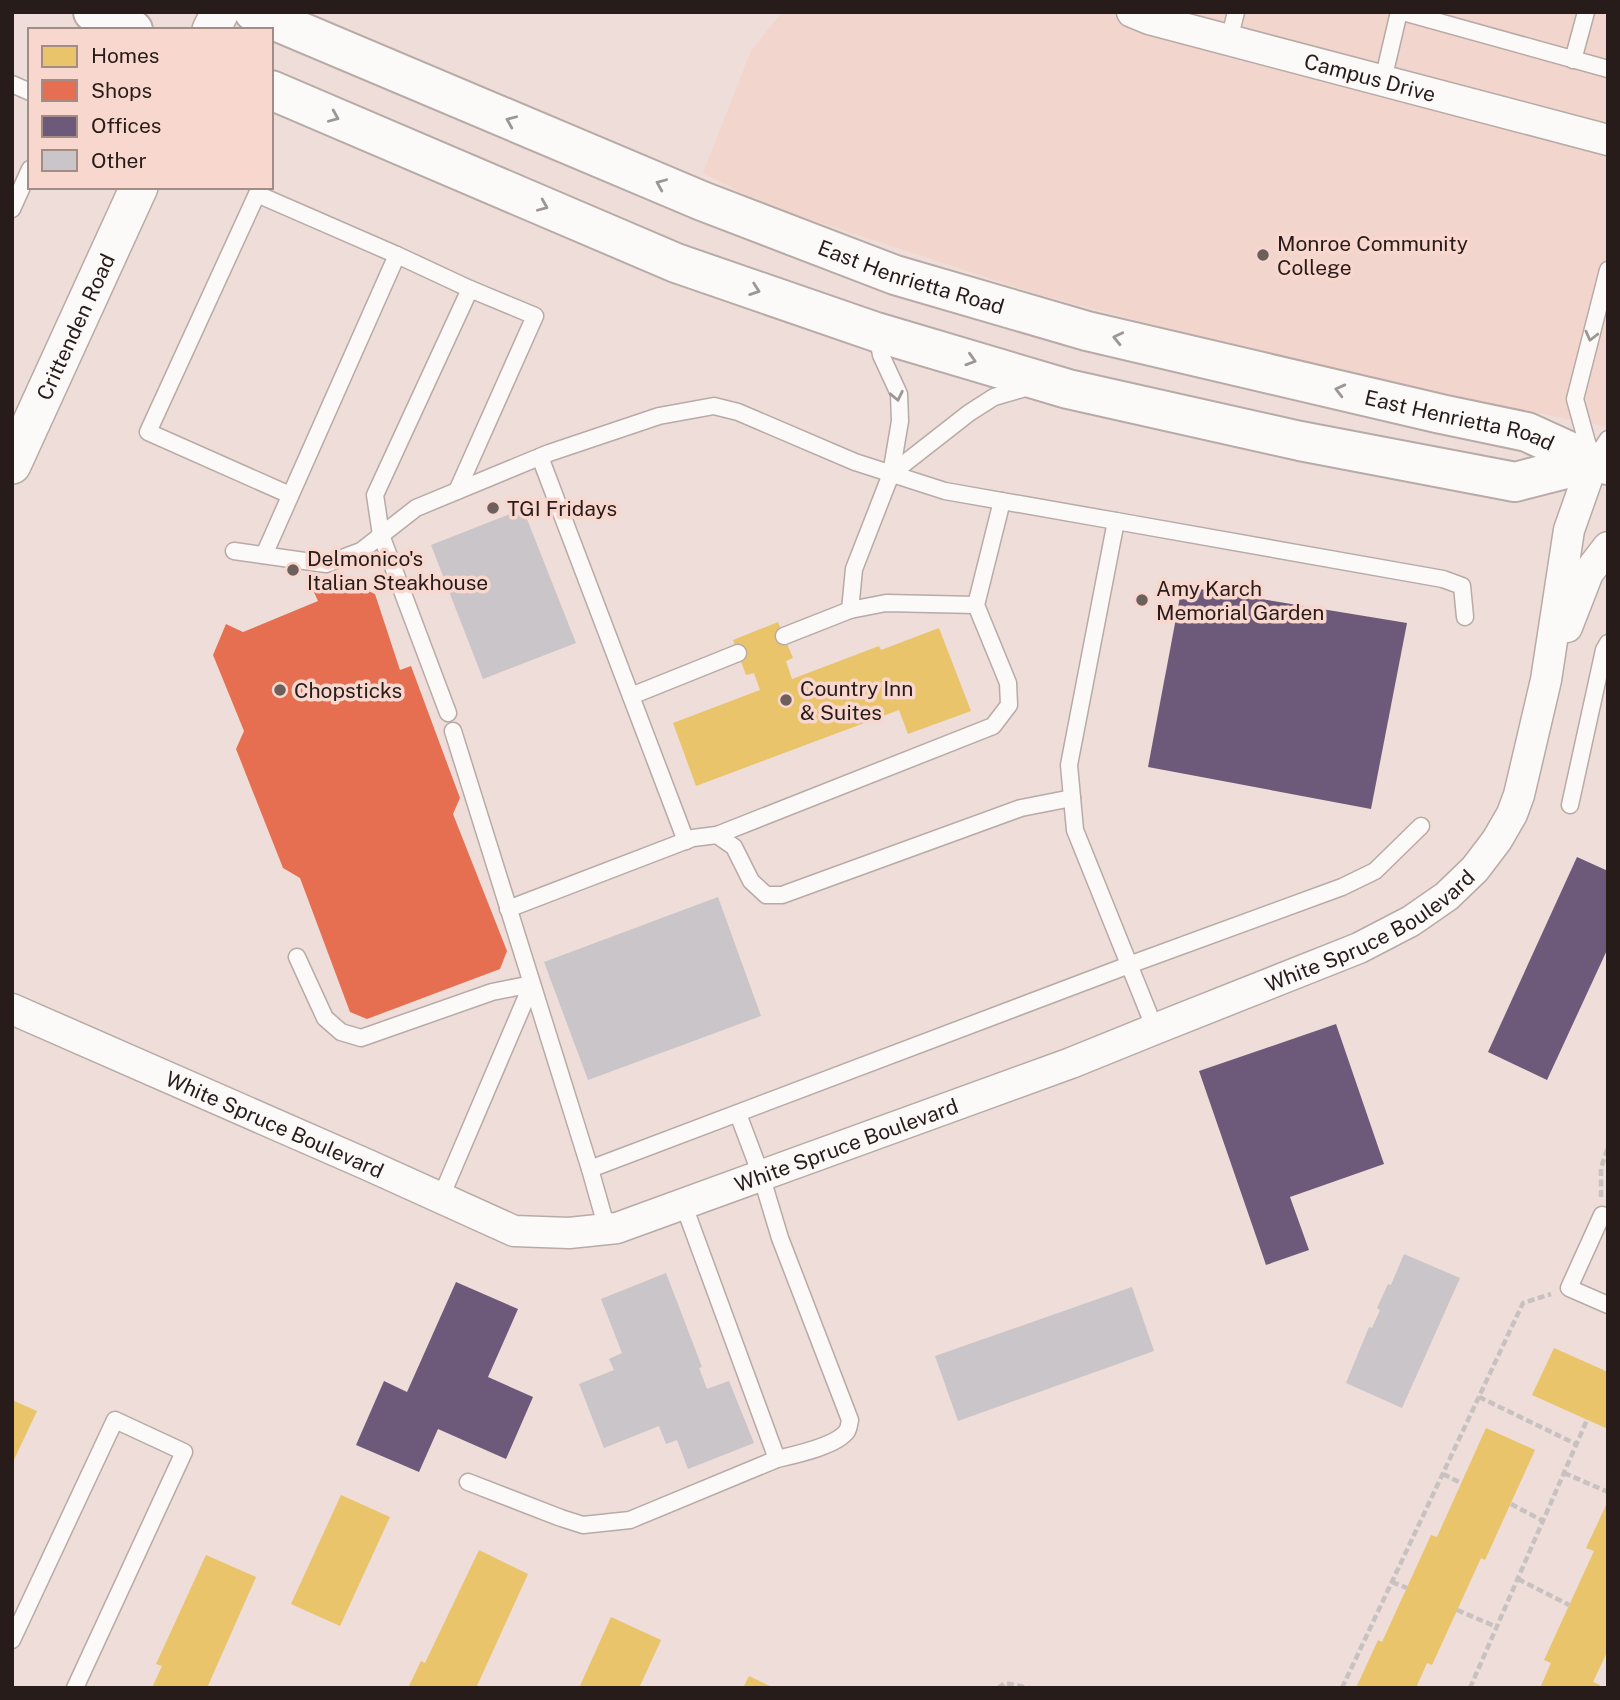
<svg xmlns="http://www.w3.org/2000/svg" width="1620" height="1700" font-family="'Public Sans',sans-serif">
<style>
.built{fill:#f2d5cc}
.homes{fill:#e9c46a}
.shops{fill:#e76f51}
.offices{fill:#6d597a}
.building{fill:#c9c5c8}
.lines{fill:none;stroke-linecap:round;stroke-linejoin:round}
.service-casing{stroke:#b8aaa6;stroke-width:19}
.minor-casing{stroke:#b8aaa6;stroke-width:33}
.tertiary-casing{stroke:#b8aaa6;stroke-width:40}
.primary-casing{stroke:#b8aaa6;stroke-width:42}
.path{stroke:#c7c2c0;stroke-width:4.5;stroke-dasharray:7 3.5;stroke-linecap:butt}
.service{stroke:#fcfaf9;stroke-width:16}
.minor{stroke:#fcfaf9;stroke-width:30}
.tertiary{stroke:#fcfaf9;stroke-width:37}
.primary{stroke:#fcfaf9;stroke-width:38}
.oneway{stroke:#9c9694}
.poi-dot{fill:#6d605c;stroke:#f8d7ce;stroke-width:2.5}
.labels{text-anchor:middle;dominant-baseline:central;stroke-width:7;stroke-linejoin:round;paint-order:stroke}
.street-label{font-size:21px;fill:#271c19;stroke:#f8d7ce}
.poi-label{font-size:21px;fill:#271c19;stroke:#f8d7ce;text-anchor:start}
</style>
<rect width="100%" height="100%" fill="#eeddd8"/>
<polygon class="built" points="782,12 1608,12 1608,427 1477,401 1290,360 1044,296 794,214 744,194 703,173 751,51"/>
<g class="homes">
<polygon points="778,622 793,658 786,661 792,679 879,646 881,650 939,628 971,711 908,734 899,710 696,786 673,723 760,690 754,673 746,675 733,640"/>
<polygon points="1554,1348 1608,1372 1608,1429 1532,1395"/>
<polygon points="12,1400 37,1411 12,1464"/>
<polygon points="1486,1428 1535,1450 1485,1560 1481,1558 1432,1665 1427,1663 1416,1688 1356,1688 1378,1640 1382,1642 1431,1535 1437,1537"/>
<polygon points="341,1495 390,1517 340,1626 291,1604"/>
<polygon points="1608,1501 1608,1650 1593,1682 1600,1685 1599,1688 1540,1688 1551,1663 1544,1660 1594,1551 1586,1548"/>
<polygon points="479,1550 528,1574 476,1688 470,1686 469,1688 408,1688 421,1661 425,1663"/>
<polygon points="206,1555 256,1577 207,1688 152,1688 162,1666 156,1664"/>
<polygon points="611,1617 661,1640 639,1688 579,1688"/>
<polygon points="749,1676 774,1688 743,1688"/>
</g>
<polygon class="shops" points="337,580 342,592 357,586 375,594 400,670 411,666 460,798 453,814 507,951 500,969 367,1019 350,1012 300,878 283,868 236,749 244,731 213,655 226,624 243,632 318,601 313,590"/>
<g class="offices">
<polygon points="1182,586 1407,623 1371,809 1148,767"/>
<polygon points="1577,857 1608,871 1608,948 1547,1080 1488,1052"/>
<polygon points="1336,1024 1384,1164 1290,1197 1309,1250 1266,1265 1199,1071"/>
<polygon points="456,1282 518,1309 488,1377 533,1397 506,1459 438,1429 419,1472 356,1445 384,1381 407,1392"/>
</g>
<g class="building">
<polygon points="523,509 576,643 483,679 431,545"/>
<polygon points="718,897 761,1016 588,1080 544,962"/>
<polygon points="1404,1254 1460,1278 1402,1408 1346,1383 1369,1327 1372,1328 1380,1310 1377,1308 1388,1284 1391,1285"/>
<polygon points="666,1273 702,1367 699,1368 707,1389 729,1381 754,1443 688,1469 677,1440 666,1444 659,1426 604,1448 579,1384 614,1370 609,1359 622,1353 601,1299"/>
<polygon points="1132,1287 1154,1351 958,1421 935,1356"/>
</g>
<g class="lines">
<g class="service-casing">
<g id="service">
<polyline points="1403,12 1608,69"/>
<polyline points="1229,40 1236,12"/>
<polyline points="1573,60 1586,12"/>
<polyline points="1383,80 1399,12"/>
<polyline points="12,84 30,92"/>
<polyline points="12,209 30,169"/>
<polyline points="397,255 470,289"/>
<polyline points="540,457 686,841"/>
<polyline points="1591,457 1575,399 1608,270"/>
<polyline points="1593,462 1608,439"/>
<polyline points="891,474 969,413 994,397 1029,387"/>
<polyline points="234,551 326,564 361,551 416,508 549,453 659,416 714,406 738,412 855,462 945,491 1116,521"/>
<polyline points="264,555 397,255 257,194 148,432 290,495"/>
<polyline points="850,610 854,569 891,474 900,421 899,394 881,355 877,334"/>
<polyline points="784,636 850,610 886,603 976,605"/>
<polyline points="631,696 738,653"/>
<polyline points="448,713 381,535 375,495 470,289 535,316 457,491"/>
<polyline points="453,731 590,1169"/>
<polyline points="1570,805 1604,650 1608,643"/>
<polyline points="717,835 993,726 1009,705 1008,683 976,605 1002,501"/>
<polyline points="508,909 693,838 717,835 734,847 751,881 766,895 782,895 1021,808 1072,798"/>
<polyline points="297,957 325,1018 341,1032 361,1038 492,992 532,984 441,1197"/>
<polyline points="1155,1029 1075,830 1069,765 1116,521 1443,579 1462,586 1465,617"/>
<path d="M738,1114l23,61 19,63 70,182c-1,4 -1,8 -3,11 -10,15 -53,24 -70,28"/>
<polyline points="1608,1218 1602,1215 1569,1288 1608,1305"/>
<polyline points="607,1229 590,1169 1129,965 1342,887 1375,871 1421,826"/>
<polyline points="468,1482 561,1518 583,1525 630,1520 777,1459 683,1203"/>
<polyline points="12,1640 115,1420 184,1452 75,1688"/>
</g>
</g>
<g class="minor-casing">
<g id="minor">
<path id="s1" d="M1132,12l17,7 459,121"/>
<polyline points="1567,627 1588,573 1608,547"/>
<path id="s2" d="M12,1009l356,156 146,66 55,2 48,-5 454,-165 84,-34 204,-81 52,-27 36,-25 28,-27 22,-29 15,-26 7,-19 27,-115 23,-150 24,-68"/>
</g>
</g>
<g class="tertiary-casing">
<g id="tertiary">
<polyline points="211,30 220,12"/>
<path id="s3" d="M12,465l127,-278"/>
</g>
</g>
<g class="primary-casing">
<g id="primary">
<polyline points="93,12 133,30"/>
<path id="s4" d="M254,12l448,189 193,74 192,56 354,83 86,18 66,30 15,3"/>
<polyline points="271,90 676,263 876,332 1068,389 1300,441 1515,482 1593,462"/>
</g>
</g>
<g class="path">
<polyline points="1601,1197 1601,1168 1608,1147"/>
<polyline points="1608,1372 1608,1371"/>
<polyline points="1479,1397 1576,1444"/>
<polyline points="1564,1473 1608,1492"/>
<polyline points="1443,1474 1461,1483"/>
<polyline points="1511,1504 1543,1521"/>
<polyline points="1518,1579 1569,1605"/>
<polyline points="1392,1582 1407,1588"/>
<polyline points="1457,1610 1497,1627"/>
<polyline points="998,1688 1005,1683 1029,1688"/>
<polyline points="1342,1688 1523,1303 1551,1294"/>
<polyline points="1470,1688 1587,1420"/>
</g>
<use href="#service" class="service"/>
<use href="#minor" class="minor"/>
<use href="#tertiary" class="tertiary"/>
<use href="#primary" class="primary"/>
</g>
<defs><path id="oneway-chevron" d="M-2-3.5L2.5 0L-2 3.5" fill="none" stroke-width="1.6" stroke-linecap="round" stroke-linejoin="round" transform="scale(1.75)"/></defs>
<g class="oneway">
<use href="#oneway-chevron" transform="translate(334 117) rotate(23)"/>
<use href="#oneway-chevron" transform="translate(511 121) rotate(-157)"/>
<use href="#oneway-chevron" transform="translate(661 184) rotate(-157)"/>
<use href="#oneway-chevron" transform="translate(543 206) rotate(23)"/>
<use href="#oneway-chevron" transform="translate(755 290) rotate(19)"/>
<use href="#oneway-chevron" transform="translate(1591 336) rotate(104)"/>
<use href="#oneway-chevron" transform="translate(1118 338) rotate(-167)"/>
<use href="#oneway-chevron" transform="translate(971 360) rotate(17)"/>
<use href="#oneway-chevron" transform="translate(1340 390) rotate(-166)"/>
<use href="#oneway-chevron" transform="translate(897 396) rotate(78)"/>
</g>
<g class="poi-dot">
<circle cx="1263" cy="255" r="7"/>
<circle cx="493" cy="508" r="7"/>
<circle cx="293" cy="570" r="7"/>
<circle cx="1142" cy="600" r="7"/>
<circle cx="280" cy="690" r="7"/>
<circle cx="786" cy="700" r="7"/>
</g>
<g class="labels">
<g class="street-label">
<text stroke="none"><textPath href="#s1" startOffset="247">Campus Drive</textPath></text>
<text stroke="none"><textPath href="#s4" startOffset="709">East Henrietta Road</textPath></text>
<text stroke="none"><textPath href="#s3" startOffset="152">Crittenden Road</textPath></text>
<text stroke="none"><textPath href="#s4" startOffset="1276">East Henrietta Road</textPath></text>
<text stroke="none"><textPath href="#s2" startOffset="1463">White Spruce Boulevard</textPath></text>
<text stroke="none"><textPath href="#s2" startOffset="287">White Spruce Boulevard</textPath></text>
<text stroke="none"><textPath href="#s2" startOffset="896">White Spruce Boulevard</textPath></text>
</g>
<g class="poi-label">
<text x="1277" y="243">Monroe Community<tspan x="1277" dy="24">College</tspan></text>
<text x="507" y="508">TGI Fridays</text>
<text x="307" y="558">Delmonico's<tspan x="307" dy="24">Italian Steakhouse</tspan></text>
<text x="1156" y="588">Amy Karch<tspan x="1156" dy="24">Memorial Garden</tspan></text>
<text x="800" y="688">Country Inn<tspan x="800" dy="24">&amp; Suites</tspan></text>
<text x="294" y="690">Chopsticks</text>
</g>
</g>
<rect width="1620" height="1700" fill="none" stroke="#271c19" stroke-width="28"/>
<rect x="28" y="28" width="245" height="161" fill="#f8d7ce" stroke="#a48c86" stroke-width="2"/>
<rect x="42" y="46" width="35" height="21" fill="#e9c46a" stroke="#a48c86" stroke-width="2"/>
<text x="91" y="63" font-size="21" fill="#271c19">Homes</text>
<rect x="42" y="80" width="35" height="21" fill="#e76f51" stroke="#a48c86" stroke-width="2"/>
<text x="91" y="98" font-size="21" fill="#271c19">Shops</text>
<rect x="42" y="116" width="35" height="21" fill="#6d597a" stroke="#a48c86" stroke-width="2"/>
<text x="91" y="133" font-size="21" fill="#271c19">Offices</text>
<rect x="42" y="150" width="35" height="21" fill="#c9c5c8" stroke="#a48c86" stroke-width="2"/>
<text x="91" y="168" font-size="21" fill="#271c19">Other</text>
</svg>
